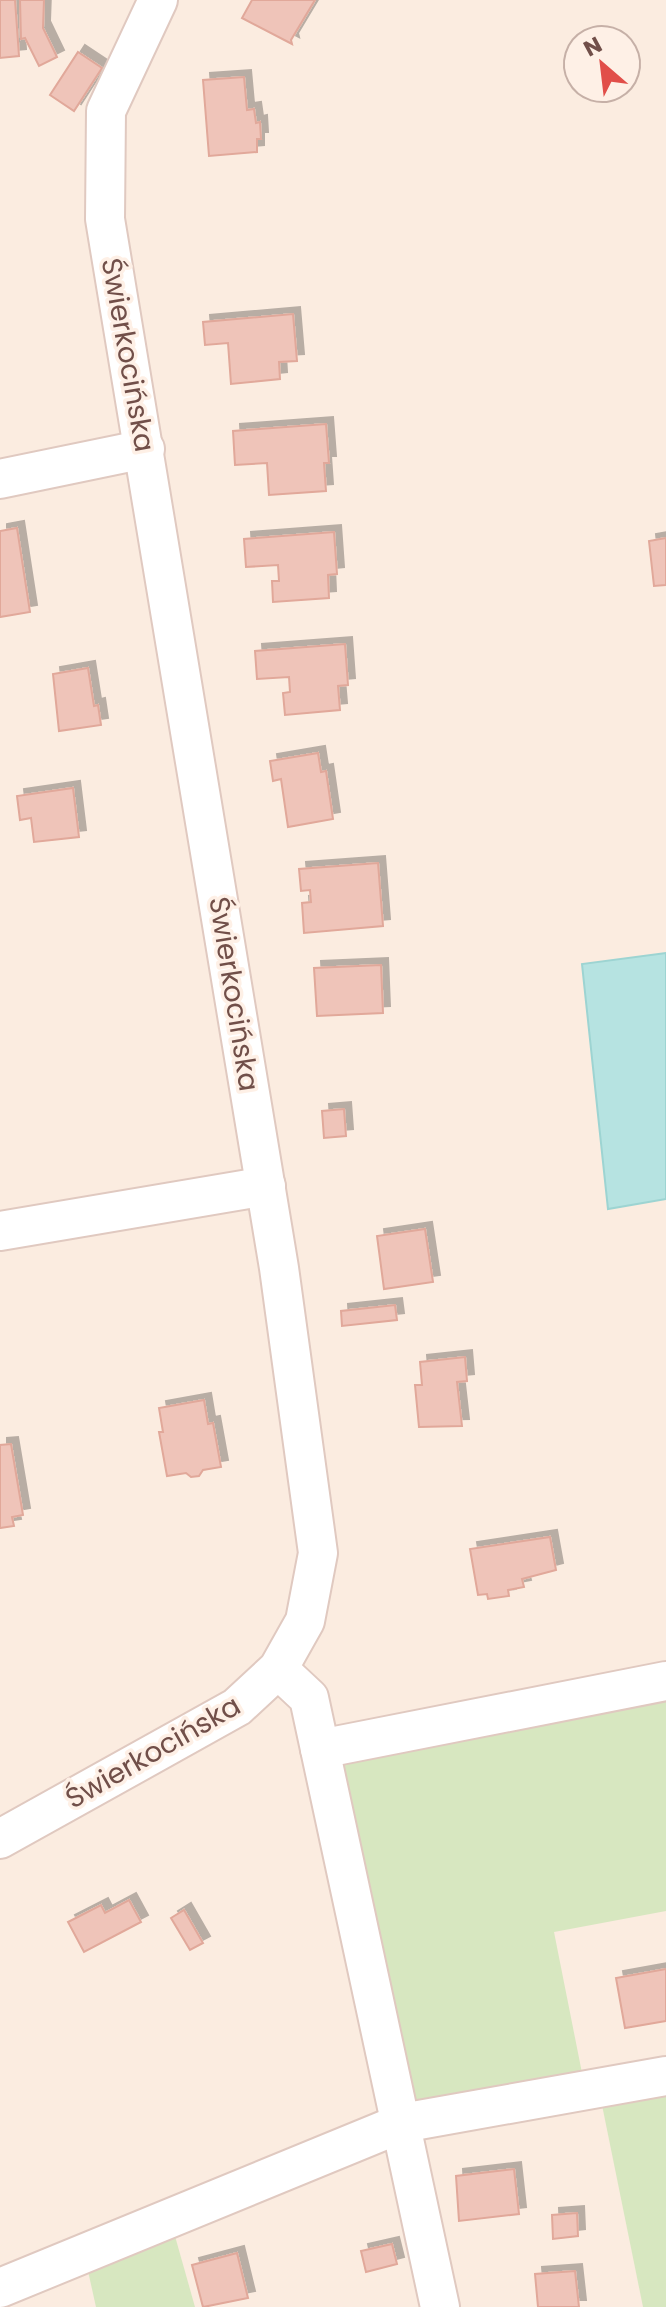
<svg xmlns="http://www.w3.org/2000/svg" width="666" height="2307" font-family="Poppins,sans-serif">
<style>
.green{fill:#d7e7c0}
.water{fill:#b6e3e1;stroke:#9dd4d2;stroke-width:2}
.building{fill:#efc4b9;stroke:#e1a89a;stroke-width:2;filter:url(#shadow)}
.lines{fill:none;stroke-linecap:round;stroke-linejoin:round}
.minor-casing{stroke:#e0c9c0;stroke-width:42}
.minor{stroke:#fff;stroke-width:38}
.labels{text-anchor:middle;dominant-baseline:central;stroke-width:7;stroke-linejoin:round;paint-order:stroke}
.street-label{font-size:28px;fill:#714f49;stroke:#fef0e6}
</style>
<defs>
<filter id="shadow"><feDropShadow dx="7" dy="-7" stdDeviation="0" flood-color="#0004"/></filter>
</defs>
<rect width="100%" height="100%" fill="#fbece0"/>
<g class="green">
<polygon points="666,1701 666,1911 554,1932 583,2078 407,2110 330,1765"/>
<polygon points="666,2096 666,2307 643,2307 602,2105"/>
<polygon points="173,2229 195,2307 96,2307 88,2271"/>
</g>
<polygon class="water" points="666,953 666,1199 608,1209 582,964"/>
<g class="building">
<polygon points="0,0 15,0 19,56 0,58"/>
<polygon points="20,0 44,0 43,28 57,57 39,66 25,38 21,39"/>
<polygon points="252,0 315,0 291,40 292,44 242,18"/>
<polygon points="78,52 102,68 74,111 50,95"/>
<polygon points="244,77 247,110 254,109 256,123 260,122 261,139 257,139 257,152 209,156 203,80"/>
<polygon points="293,314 297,361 279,362 280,379 231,384 228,343 205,345 203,322"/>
<polygon points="326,424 329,463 324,463 326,491 269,495 267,463 235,465 233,431"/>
<polygon points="17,528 30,612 0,617 0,531"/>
<polygon points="334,532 337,574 328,575 329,598 273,602 272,581 279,581 278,565 246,567 244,539"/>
<polygon points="666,538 666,585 654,586 649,541"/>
<polygon points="345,644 348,685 338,686 340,710 285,715 283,693 290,692 289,677 257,679 255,651"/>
<polygon points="88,668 94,706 98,705 101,725 59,731 53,674"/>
<polygon points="318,753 321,772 326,771 333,819 288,827 281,779 273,781 270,761"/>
<polygon points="73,788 79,837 34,842 31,818 20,820 17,796"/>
<polygon points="378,863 383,926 304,933 302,903 311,902 310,890 301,891 299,869"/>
<polygon points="381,965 383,1013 317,1016 314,968"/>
<polygon points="344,1109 346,1136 324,1138 322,1111"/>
<polygon points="425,1229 433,1282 384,1289 377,1236"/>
<polygon points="395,1305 397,1320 342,1326 341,1311"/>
<polygon points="465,1357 467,1381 457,1382 462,1426 419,1427 415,1385 422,1385 420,1362"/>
<polygon points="204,1400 208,1424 213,1423 221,1467 203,1470 199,1476 191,1477 186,1473 167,1476 159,1432 163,1432 159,1408"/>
<polygon points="11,1444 23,1515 12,1517 14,1526 0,1528 0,1445"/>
<polygon points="550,1537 556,1570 522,1579 524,1587 508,1590 509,1596 488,1599 487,1594 478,1595 470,1549"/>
<polygon points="129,1900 141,1922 84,1952 68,1922 101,1905 105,1913"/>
<polygon points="184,1910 203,1943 190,1950 171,1918"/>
<polygon points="666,1969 666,2021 625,2028 616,1978"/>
<polygon points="514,2169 519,2214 459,2221 456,2176"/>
<polygon points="577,2213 578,2236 553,2239 552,2215"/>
<polygon points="392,2244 397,2264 366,2272 361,2251"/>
<polygon points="237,2253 248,2298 203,2307 192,2265"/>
<polygon points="575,2271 579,2307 538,2307 535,2274"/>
</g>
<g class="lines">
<g class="minor-casing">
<g id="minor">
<polyline points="0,479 145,449"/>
<polyline points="0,1231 266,1186"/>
<polyline points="278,1669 309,1698 440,2307"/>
<polyline points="320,1749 666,1681"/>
<polyline points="0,1839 237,1707 278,1669 305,1621 318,1553 279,1268 105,219 106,111 158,0"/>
<polyline points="0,2288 402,2123 666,2076"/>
</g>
</g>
<use href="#minor" class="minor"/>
</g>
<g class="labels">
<g class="street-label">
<text transform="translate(128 355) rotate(80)">Świerkocińska</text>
<text transform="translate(234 994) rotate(81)">Świerkocińska</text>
<text transform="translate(153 1752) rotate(-30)">Świerkocińska</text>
</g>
</g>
<g transform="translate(602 64) rotate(332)"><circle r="38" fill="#fef0e6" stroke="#c6b0a7" stroke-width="2"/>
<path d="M0-6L14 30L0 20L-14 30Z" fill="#e14e49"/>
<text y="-12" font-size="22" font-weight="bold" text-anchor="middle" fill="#714f49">N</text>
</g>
</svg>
